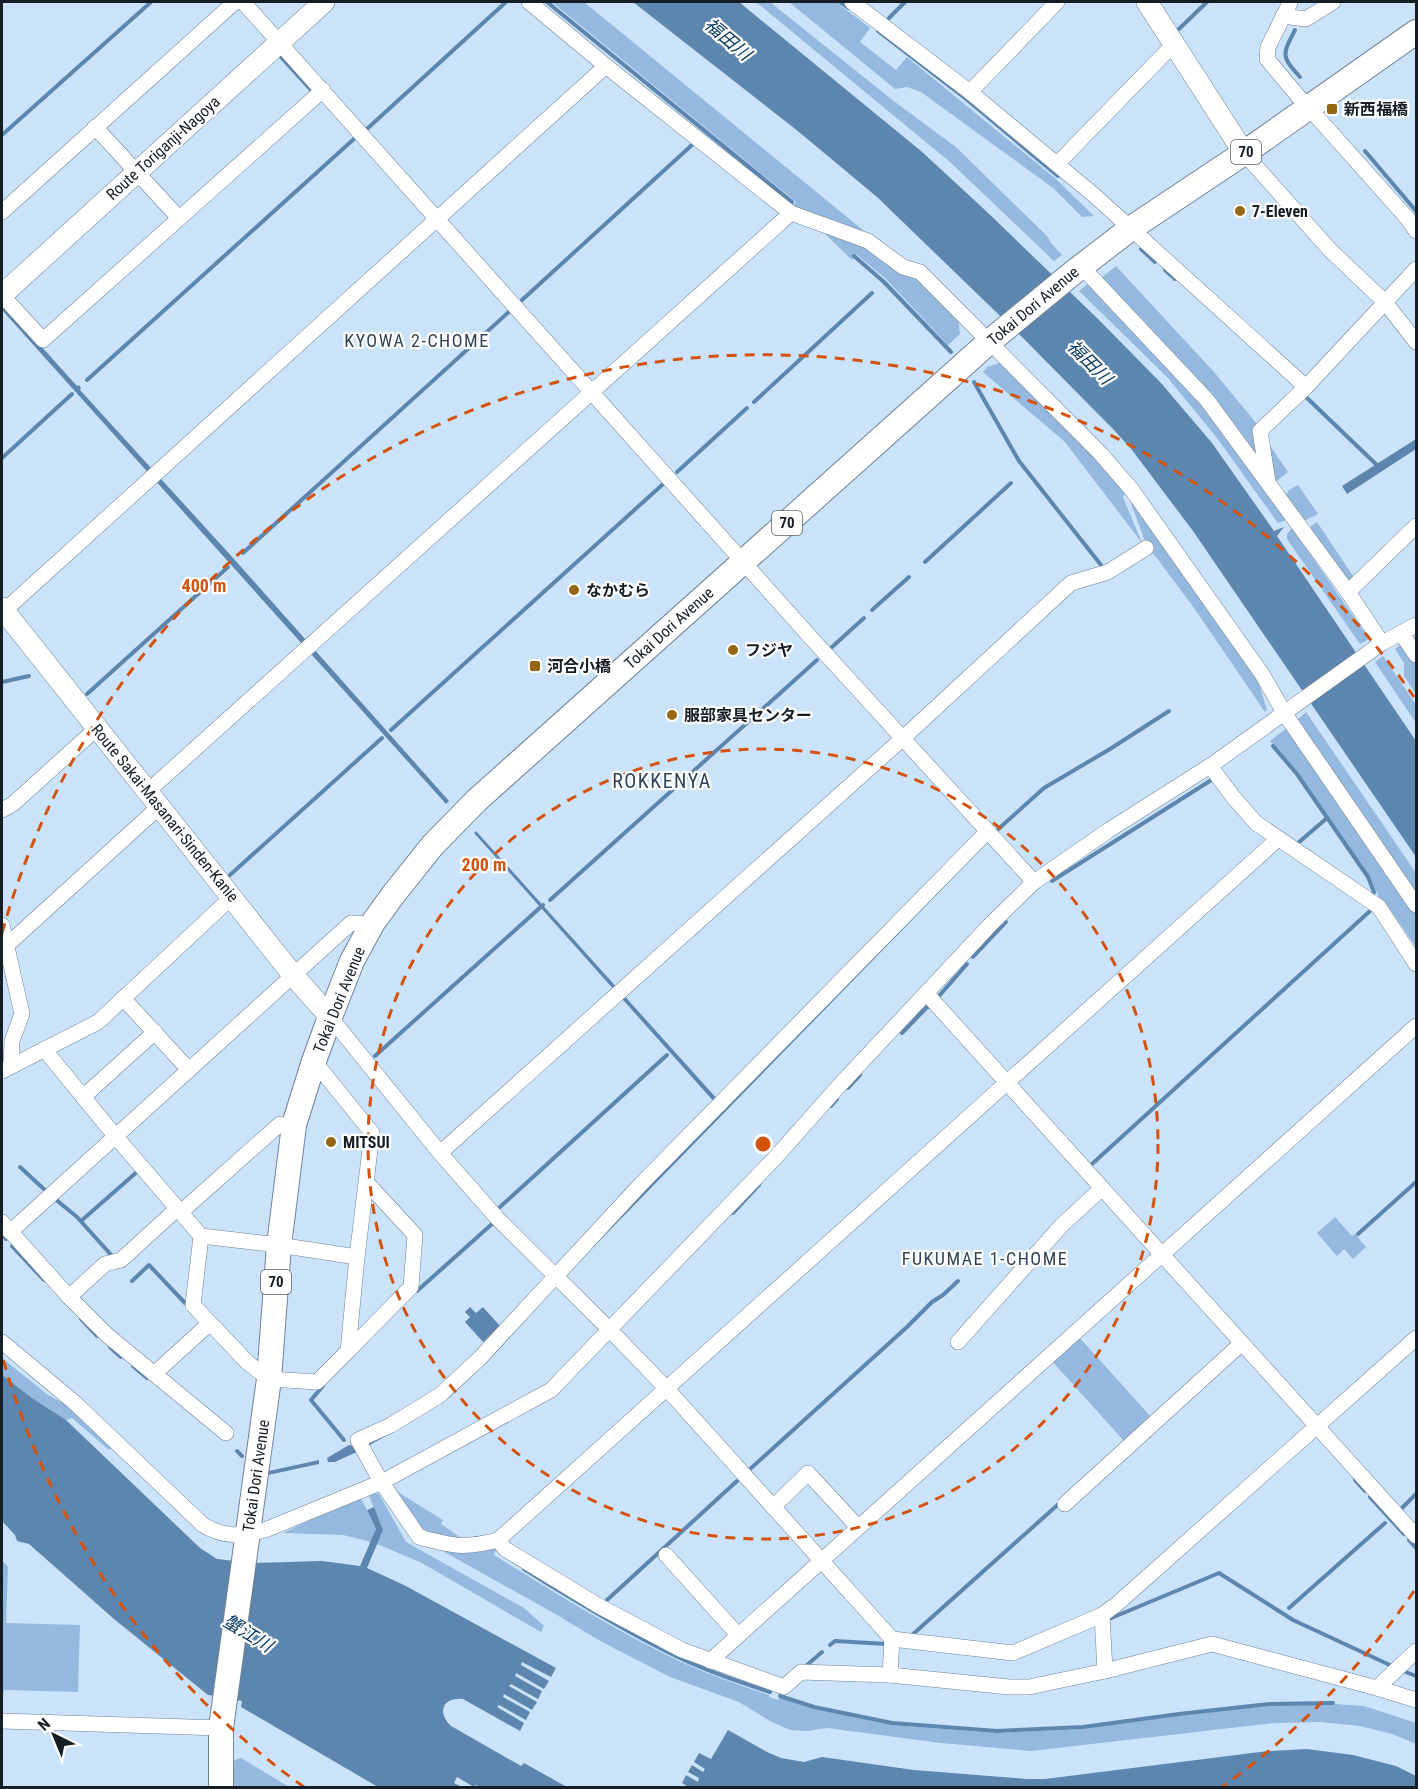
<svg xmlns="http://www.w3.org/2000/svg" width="1418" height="1789" font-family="'Roboto Condensed','Noto Sans JP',sans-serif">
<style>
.green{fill:#94b8de}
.water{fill:#5d86ae}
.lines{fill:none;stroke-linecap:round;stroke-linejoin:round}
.stream{stroke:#5d86ae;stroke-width:4}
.street-casing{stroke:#6e8298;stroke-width:16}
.secondary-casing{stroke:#6e8298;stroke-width:22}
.primary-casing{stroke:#6e8298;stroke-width:26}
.street{stroke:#fff;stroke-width:15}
.secondary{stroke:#fff;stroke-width:21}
.primary{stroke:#fff;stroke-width:24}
.ring{fill:none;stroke:#d3530e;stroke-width:3;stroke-dasharray:10 8}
.poi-dot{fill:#946513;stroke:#fff;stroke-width:2}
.labels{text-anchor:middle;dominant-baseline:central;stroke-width:4.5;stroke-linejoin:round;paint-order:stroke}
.shield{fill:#fff;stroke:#5b6166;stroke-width:1.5}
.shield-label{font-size:15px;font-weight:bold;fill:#151d25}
.poi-label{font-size:16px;font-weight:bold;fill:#151d25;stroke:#fff;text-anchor:start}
.street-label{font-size:16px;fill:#151d25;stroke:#fff}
.water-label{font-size:18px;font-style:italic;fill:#0b3b63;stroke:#fff}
.neighbourhood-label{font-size:18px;letter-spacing:1.5px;fill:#314457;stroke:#fff}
.quarter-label{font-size:20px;letter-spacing:1.5px;fill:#314457;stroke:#fff}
.centre{fill:#d3530e;stroke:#fff;stroke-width:3}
.ring-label{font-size:18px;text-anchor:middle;font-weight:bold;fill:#d3530e;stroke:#fff;stroke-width:4.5;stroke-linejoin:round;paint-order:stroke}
</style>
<rect width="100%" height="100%" fill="#cbe3fa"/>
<g class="green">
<polygon points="552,2 584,2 869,235 792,206 796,202"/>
<polygon points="756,2 770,2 895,102 956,147 1048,237 1051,243 1062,255 1054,261 950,162"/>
<polygon points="789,2 836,2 870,28 860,42 896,70 907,57 1056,179 1094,216 1082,217 1053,188 921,92 907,87 895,89"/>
<polygon points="822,231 868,245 918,278 958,318 960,334 948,345 886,279 856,254 852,260"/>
<polygon points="1116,266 1214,372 1261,429 1263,463 1101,278"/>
<polygon points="1089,283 1199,401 1286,520 1278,523 1217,438 1167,377 1079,291"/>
<polygon points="1002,362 1042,400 1126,492 1123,497 1142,543 1065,442 983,372 987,367"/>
<polygon points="1265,438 1288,472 1274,483"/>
<polygon points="1298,485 1318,514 1306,520 1300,519 1285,497 1289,490"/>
<polygon points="1134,501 1257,677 1267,710 1265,712 1194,608 1150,549 1145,541 1131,504"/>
<polygon points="1317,522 1355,579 1348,586 1310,534 1311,526"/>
<polygon points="1292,528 1369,639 1360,644 1287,539 1287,534"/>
<polygon points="1402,643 1416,663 1416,694 1404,676 1404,663 1395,649"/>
<polygon points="1383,656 1416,705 1416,723 1375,662"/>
<polygon points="1306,712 1416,873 1416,896 1296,721"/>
<polygon points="1288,727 1416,914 1416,947 1387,905 1380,899 1369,876 1298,772 1270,741"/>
<polygon points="1335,1217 1352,1236 1355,1234 1366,1247 1353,1259 1344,1249 1337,1256 1317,1233"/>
<polygon points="1078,1336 1151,1417 1124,1441 1051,1360"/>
<polygon points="2,1358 48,1395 70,1407 112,1447 109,1450 72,1418 66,1420 32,1398 2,1375"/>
<polygon points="390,1484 401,1494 443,1520 441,1524 467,1542 430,1535 415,1523"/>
<polygon points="368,1493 379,1494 406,1542 524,1608 544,1626 541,1632 420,1562 377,1544 383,1530"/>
<polygon points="360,1496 376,1529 371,1542 343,1535 283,1533"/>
<path d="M432,1545l61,2 3,3 -2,5c60,37 120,75 185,106 29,13 59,24 90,34v2l9,3 2,-3 36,12 77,16 103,8 87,-4 94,-14 95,-10 62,-1 30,2 52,17v21l-24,-10 -32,-8 -40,-4 -45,1 -244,28 -90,-8 -114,-15 -20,3 -17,-1 -20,-9 -31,-19 -69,-25 -66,-34 -54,-32z"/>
<polygon points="2,1560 8,1567 6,1623 80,1625 78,1692 4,1690 3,1696 2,1696"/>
<polygon points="241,1758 289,1787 229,1788 229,1762"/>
</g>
<g class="water">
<polygon points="633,2 739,2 921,151 985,210 1098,319 1161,383 1212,443 1274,531 1284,527 1277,536 1416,741 1416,857 1193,531 1132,450 1114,430 1024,339 877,197 799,132"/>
<polygon points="4,305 77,386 79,385 81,388 80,390 234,559 449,801 446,804 2,310"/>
<polygon points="1416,439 1416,449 1347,494 1342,486"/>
<polygon points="476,831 719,1101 986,839 988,842 572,1269 492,1357 450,1397 407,1424 361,1450 335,1462 328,1462 327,1458 349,1445 356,1446 442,1397 716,1104 474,833"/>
<polygon points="470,1307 476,1313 483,1307 500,1326 483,1342 465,1322 470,1317 465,1312"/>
<path d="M2,1375l30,23 34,22 134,128 17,11 36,4 69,-2 38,5 16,-37 -9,-19 7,-3 9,23 -16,38 37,17 152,83 -5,9 -29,-15 -1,3 28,16 -5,8 -28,-16 -1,3 27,15 -4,8 -27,-15 -2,2 28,16 -5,8 -28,-16 -1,3 27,15 -4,8 -27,-15 -2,2 27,16 -4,8 -57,-32c-21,-2 -26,14 -12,27l70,40 3,-3 43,24h-87l-5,-2 -1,2 -17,-10 -3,6 8,4h-84l-137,-80 1,-6 -34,-6 -94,-76 -85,-75 -12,-3 -2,-6 -13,-14z"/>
<polygon points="319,1460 319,1464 268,1475 269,1471"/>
<polygon points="728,1730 767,1752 781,1758 804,1762 822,1757 914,1770 1027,1779 1045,1779 1268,1751 1307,1749 1353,1755 1396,1766 1416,1776 1416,1787 690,1788 682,1783 686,1775 698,1782 699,1778 688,1772 692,1765 703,1772 705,1769 694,1762 699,1753 711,1759"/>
</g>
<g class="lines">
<g class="stream">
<polyline points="547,2 792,202"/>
<polyline points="840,2 849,8"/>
<polyline points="889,18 905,2"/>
<polyline points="1179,29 1207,2"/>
<path d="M1295,30c-13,25 -14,26 5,47"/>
<polyline points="878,31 965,98 1058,176"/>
<polyline points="281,57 312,91"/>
<polyline points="368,128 506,2"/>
<polyline points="2,135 151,2"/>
<polyline points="1365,151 1416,211"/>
<polyline points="1141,249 1155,262"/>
<polyline points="854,256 884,282 951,352"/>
<polyline points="1165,270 1175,279"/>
<polyline points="522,300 693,144"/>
<polyline points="87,380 355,138"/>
<polyline points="974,382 1019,461 1101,565"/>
<polyline points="1307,398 1380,468"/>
<polyline points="754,402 872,293"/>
<polyline points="2,458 72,394"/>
<polyline points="677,472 747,408"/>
<polyline points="243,553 511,310"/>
<polyline points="925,562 1011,483"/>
<polyline points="872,610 909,577"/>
<polyline points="832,647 864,618"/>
<polyline points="2,682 29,676"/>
<polyline points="87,694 228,567"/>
<polyline points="391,730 662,485"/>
<polyline points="1273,746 1297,774 1368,877 1374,892 1372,896"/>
<polyline points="995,832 1044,788 1110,749 1169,711"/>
<polyline points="1298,843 1327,818"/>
<polyline points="230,875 382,738"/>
<polyline points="1052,881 1213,779"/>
<polyline points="550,900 817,660"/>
<polyline points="973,957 1006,922"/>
<polyline points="939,996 967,964"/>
<polyline points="902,1033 929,1005 930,1007"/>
<polyline points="375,1056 543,905"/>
<polyline points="848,1088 860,1075"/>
<polyline points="831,1106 837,1099"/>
<polyline points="1092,1164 1370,911"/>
<polyline points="20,1167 47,1192"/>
<polyline points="54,1198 77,1217 113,1257"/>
<polyline points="500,1207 667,1055"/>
<polyline points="733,1213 759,1185"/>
<polyline points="81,1221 138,1171"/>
<polyline points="2,1234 6,1239"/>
<polyline points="1358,1234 1416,1182"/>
<polyline points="12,1246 44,1280"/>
<polyline points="132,1281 149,1265 185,1303"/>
<polyline points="417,1291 492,1224"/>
<polyline points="81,1319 97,1336"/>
<polyline points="110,1347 121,1357"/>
<polyline points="133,1366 147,1378"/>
<polyline points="323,1386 311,1400 344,1440"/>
<polyline points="237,1451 242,1456"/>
<polyline points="749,1470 907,1327 932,1302 943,1295 958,1281"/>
<polyline points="1355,1480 1365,1491"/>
<polyline points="1370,1497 1404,1534"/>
<polyline points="1402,1508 1416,1494"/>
<polyline points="1409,1540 1416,1548"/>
<path d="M524,1569c51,32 102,63 156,89 29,14 59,24 90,34"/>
<polyline points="607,1600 737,1481"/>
<polyline points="1289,1608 1385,1523"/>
<polyline points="1109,1619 1219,1573 1293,1620 1392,1666"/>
<polyline points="912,1635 1062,1501"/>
<polyline points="830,1645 835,1641 887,1644"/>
<polyline points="807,1665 822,1652"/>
<polyline points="1403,1671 1416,1676"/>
<polyline points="780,1696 814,1707 892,1723 997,1731 1083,1727 1179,1714 1269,1704 1333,1703"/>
</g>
<g class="street-casing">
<g id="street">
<polyline points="243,2 812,639 1034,882"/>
<polyline points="529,2 606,66 791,213"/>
<polyline points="852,2 970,92 1095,196 1306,387"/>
<polyline points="1289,2 1290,3 1268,47 1267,59 1308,108"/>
<polyline points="1283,16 1306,19 1333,2"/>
<polyline points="970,92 1057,2"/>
<polyline points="1309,108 1408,219 1416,231"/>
<polyline points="95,127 179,218"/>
<polyline points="1244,153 1330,250 1385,302 1416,342"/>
<polyline points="1057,164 1174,44"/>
<polyline points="2,212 235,2"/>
<polyline points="1081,266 1207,400 1348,592 1382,643"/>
<polyline points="2,295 43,340 323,90"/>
<polyline points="1268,482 1260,431 1306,387 1416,269"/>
<polyline points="1348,592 1416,526"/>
<polyline points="4,611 606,66"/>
<polyline points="1401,633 1416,655"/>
<polyline points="1210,766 1234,798 1256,823 1379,907 1416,964"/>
<polyline points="147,792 791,213 868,241 903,267 920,272 1100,453 1132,490 1262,674 1285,714 1416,905"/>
<polyline points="2,810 13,804 97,728"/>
<path d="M987,832l-346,352 -161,174 -40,37 -49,30 -33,15 22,40 39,57c34,9 44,12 79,3l780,-701"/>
<polyline points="2,925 22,1014 12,1041 11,1066"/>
<polyline points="6,946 159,807"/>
<polyline points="926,993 1416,1536"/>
<polyline points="123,998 189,1070"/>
<polyline points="330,1017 440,1153 497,1218 610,1330 667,1389 892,1639 890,1675 1009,1687 1029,1687 1105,1671 1212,1644 1377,1688 1416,1651"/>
<polyline points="44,1049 116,1137 201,1236 279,1245 357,1257"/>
<polyline points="2,1071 98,1022 232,897"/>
<polyline points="83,1097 155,1032"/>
<polyline points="440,1153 902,739 1071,583 1108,572 1146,548"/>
<polyline points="181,1212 280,1124 294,1125"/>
<polyline points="2,1222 69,1297 107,1335 226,1433"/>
<polyline points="10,1232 351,923 372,924"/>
<polyline points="201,1236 193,1305 247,1362 269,1379 317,1382 348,1351 357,1257 372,1133 314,1061"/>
<polyline points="69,1297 105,1264 121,1260 178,1208"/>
<path d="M2,1342l73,61 128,122c22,13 37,11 62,5l117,-48 169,-92 224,-232 62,-70 153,-163 44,-43 75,-52 101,-64 172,-123 34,-18"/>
<polyline points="958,1342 1061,1226 1101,1189"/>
<polyline points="348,1351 411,1287 415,1235 367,1183"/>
<polyline points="154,1374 210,1323"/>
<polyline points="1065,1504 1242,1343"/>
<polyline points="773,1507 808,1473 858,1527"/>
<polyline points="498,1540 505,1549 599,1606 682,1650 784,1687 801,1672 890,1675"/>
<polyline points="666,1555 738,1635"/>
<polyline points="892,1639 1013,1653 1102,1615"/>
<polyline points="710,1661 1416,1026"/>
<polyline points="1105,1671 1102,1615 1117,1604 1416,1338"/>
<polyline points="1377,1688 1416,1700"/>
<polyline points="2,1721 221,1728"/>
</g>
</g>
<g class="secondary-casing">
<g id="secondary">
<polyline points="1147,2 1244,153"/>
<polyline points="2,295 324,2"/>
<polyline points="2,608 293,975 330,1017"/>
</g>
</g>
<g class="primary-casing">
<polyline id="primary" points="221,1788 221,1728 269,1379 279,1245 294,1125 314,1061 330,1017 352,961 372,924 393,895 432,846 477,800 989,342 1074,272 1130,229 1244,153 1416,32"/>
</g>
<use href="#street" class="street"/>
<use href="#secondary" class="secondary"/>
<use href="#primary" class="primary"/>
</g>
<g class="ring">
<circle cx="763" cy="1144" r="395"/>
<path d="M1414 1591A790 790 0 0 1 1222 1787M304 1787A790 790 0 0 1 2 1355M2 933A790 790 0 0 1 1414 697"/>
</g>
<g class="poi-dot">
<rect x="1326" y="103" width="12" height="12" rx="3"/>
<circle cx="1240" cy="211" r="6"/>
<circle cx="574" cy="590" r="6"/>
<circle cx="733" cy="650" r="6"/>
<rect x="529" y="660" width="12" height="12" rx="3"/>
<circle cx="672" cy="715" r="6"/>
<circle cx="331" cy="1142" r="6"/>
</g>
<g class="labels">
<g class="shield">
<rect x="1231" y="140" width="30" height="24" rx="4.5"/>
<rect x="772" y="511" width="30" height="24" rx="4.5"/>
<rect x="261" y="1270" width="30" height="24" rx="4.5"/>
</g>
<g class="shield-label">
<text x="1246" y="152">70</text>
<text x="787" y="523">70</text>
<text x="276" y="1282">70</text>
</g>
<g class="poi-label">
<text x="1344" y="109">新西福橋</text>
<text x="1252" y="211">7-Eleven</text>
<text x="586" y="590">なかむら</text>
<text x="745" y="650">フジヤ</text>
<text x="547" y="666">河合小橋</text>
<text x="684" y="715">服部家具センター</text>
<text x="343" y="1142">MITSUI</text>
</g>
<g class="street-label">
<text transform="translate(163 148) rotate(-42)">Route Toriganji-Nagoya</text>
<text transform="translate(1033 306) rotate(-40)">Tokai Dori Avenue</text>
<text transform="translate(669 628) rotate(-42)">Tokai Dori Avenue</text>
<text transform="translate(165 813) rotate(51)">Route Sakai-Masanari-Sinden-Kanie</text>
<text transform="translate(339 1000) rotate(-68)">Tokai Dori Avenue</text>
<text transform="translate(256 1476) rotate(-82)">Tokai Dori Avenue</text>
</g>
<g class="water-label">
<text transform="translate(728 39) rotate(40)">福田川</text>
<text transform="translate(1090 362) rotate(45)">福田川</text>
<text transform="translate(248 1633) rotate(32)">蟹江川</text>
</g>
<g class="neighbourhood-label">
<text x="417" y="340">KYOWA 2-CHOME</text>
<text x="985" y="1258">FUKUMAE 1-CHOME</text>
</g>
<g class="quarter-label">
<text x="662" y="781">ROKKENYA</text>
</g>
</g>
<circle cx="763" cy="1144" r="9" class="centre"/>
<g class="ring-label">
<text x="204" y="592">400 m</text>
<text x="484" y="871">200 m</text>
</g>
<rect width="1418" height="1789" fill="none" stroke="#151d25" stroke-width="6"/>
<g transform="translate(54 1735) rotate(317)" stroke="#ffffff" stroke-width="4.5" paint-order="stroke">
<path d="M0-4.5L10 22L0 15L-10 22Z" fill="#151d25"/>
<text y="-9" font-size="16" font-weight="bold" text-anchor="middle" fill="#151d25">N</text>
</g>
</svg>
